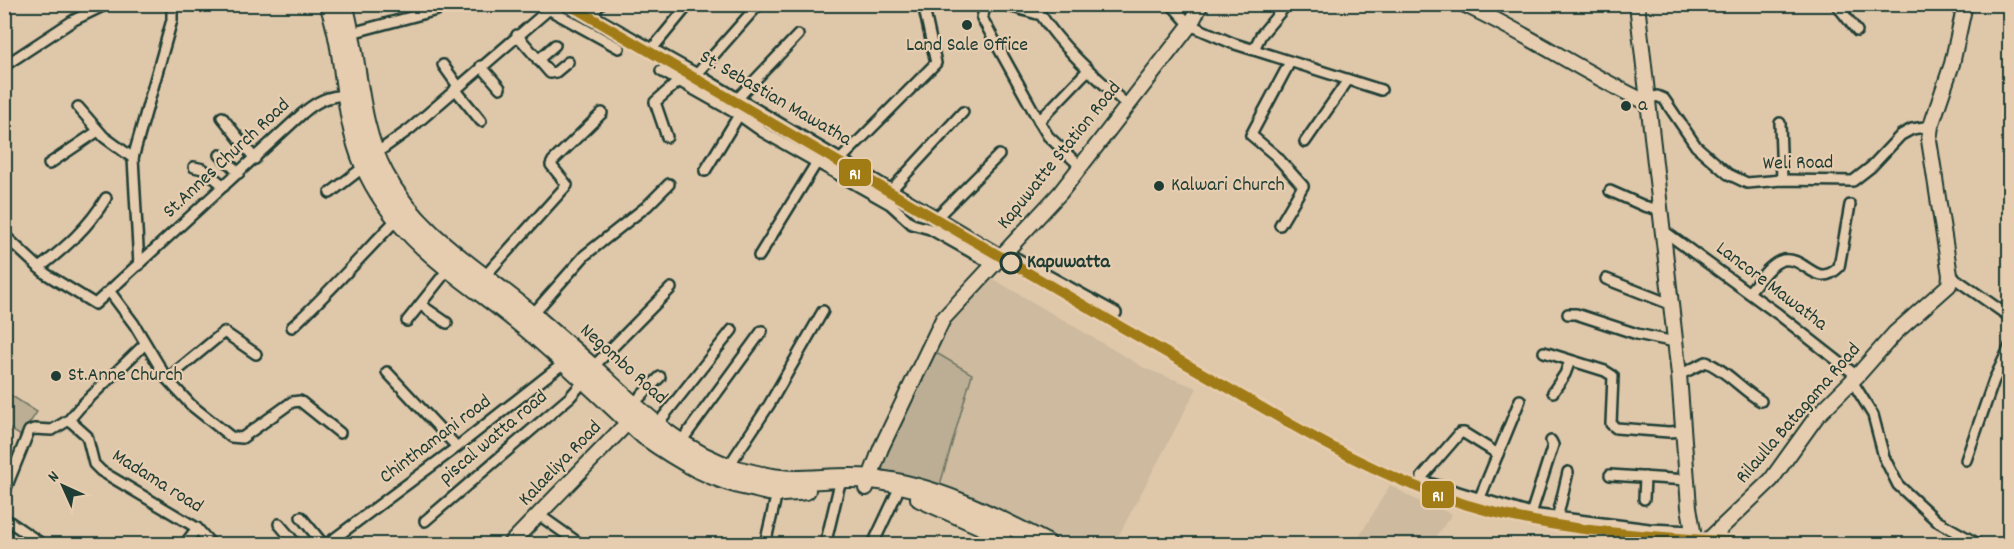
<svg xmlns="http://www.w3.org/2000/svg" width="2014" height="549" font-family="Dekko,sans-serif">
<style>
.built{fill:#cdba9f}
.green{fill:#bcae94;stroke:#6e7664;stroke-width:1.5}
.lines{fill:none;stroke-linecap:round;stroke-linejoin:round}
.street-casing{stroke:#1f3d34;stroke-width:14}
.secondary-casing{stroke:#1f3d34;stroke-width:18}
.highway-casing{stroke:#1f3d34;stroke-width:22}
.street{stroke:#e7cdaf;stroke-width:9}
.secondary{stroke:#e7cdaf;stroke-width:14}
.highway{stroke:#e7cdaf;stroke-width:18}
.rail-1-casing{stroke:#e7cdaf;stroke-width:15}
.rail-1{stroke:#a17c15;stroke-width:10}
.poi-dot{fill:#1f3d34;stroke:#e7cdaf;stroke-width:2}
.stop-dot{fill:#e7cdaf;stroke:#1f3d34;stroke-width:3}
.labels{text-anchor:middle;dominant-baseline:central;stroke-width:4.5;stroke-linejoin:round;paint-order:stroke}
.poi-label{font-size:20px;fill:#1f3d34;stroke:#e7cdaf;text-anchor:start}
.street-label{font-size:20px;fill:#1f3d34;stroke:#e7cdaf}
.stop-label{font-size:20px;font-weight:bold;fill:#1f3d34;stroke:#e7cdaf;text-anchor:start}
.line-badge{stroke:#e7cdaf;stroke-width:2}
.badge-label{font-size:16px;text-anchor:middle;font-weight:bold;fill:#fff}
</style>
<rect width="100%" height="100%" fill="#dfc7aa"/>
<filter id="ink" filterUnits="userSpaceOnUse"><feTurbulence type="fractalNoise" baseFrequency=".0167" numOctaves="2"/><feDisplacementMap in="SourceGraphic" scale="12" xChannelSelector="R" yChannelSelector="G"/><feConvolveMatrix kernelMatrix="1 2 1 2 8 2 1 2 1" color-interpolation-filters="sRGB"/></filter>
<g filter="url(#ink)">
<g class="built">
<polygon points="988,276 1146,369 1197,388 1114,544 1055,544 940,485 972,374 933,351 949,319"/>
<polygon points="1390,485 1416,500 1452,514 1431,544 1355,544"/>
</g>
<g class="green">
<polygon points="933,351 972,374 940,485 878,476 910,396"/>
<polygon points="4,391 37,412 21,436 5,426"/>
</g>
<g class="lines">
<g class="street-casing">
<g id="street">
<polyline points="600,4 592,15 697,74 1003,256"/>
<polyline points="986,4 982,18 1039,121 1048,136 1080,166"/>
<path d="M1001,4l40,11c23,35 55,62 86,90"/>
<polyline points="1171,4 1190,25 1232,43 1381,90"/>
<polyline points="1836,4 1857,31"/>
<polyline points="351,33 437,10"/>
<polyline points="517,35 550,73 556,72 568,62"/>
<polyline points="652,49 689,4"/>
<polyline points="1254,49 1261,35 1287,4"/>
<polyline points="538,60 555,45"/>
<polyline points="443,65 458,86"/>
<polyline points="4,66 74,20 107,4"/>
<polyline points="481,66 500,88"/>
<polyline points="661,71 739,115 763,132 890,204 912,224 930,229 994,265"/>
<polyline points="697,74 759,4"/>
<polyline points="455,89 481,121"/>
<polyline points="738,98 798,35"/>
<polyline points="1648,100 1657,96 1664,99 1696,146 1728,174 1747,183 1782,180 1853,181 1871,167 1901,135 1912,129 1931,126"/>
<polyline points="78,107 104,137 133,158"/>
<polyline points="222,117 255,159"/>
<polyline points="1039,121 1088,70"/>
<polyline points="1780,123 1782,180"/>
<polyline points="667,137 655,102 679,81"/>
<polyline points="1305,142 1348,80"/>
<polyline points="375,154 410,129 547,11 550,10 619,48"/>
<polyline points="220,155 239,173"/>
<polyline points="841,159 936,63 923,4"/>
<polyline points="49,164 98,131"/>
<polyline points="194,167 203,169 224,186"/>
<polyline points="705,171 739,115"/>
<polyline points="892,189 963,112"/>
<polyline points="1610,191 1644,206 1659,210"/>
<polyline points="330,193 365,166"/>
<polyline points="937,217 999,155"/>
<polyline points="1280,225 1303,186 1276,156 1251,135 1290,62"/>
<polyline points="1661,229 1778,314 1857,376"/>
<path d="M4,235l42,39 49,30 208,-191c14,-12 25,-17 43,-18"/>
<polyline points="1007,253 1116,313"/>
<polyline points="759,256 817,162"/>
<polyline points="139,265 133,158 172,20 172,8 168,4"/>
<path d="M39,268c26,-20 50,-41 67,-70"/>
<polyline points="1950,275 2010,317"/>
<polyline points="484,277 567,185 551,165 553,161 602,113"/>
<polyline points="1606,279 1670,304"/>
<polyline points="110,292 134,324 167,379 191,405 231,437 242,438 292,402 300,401 340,433"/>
<path d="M1749,292c9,-10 21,-29 34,-32 23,-4 33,30 56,7l11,-62"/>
<polyline points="421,305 447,323"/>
<polyline points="1568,314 1576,314 1637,334 1675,342"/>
<polyline points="532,315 585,255 647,206 669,184"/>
<polyline points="407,321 449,268"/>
<path d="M292,327c37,-34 70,-72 105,-108"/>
<polyline points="1544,352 1605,371 1613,376 1611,424 1616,428 1669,432 1683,431"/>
<polyline points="592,368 671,288"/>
<polyline points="387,372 457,447"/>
<path d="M1679,375l27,-13c20,8 36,28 55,39"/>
<polyline points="167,379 224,332 256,354"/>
<polyline points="1852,381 1873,415 1884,457 1898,485 1937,521 1978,544"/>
<polyline points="1553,392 1565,374 1570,361"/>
<polyline points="632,405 660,377"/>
<polyline points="69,420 87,436 94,464 101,471 197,528 211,544"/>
<polyline points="656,426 732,330"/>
<polyline points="680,443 762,331"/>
<polyline points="1498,454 1464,433 1460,433 1422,477 1422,481 1531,514 1649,529 1693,531"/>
<polyline points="1966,460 1994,380 2010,346"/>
<polyline points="728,467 769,405 823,311"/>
<polyline points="1610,475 1687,480"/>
<polyline points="4,493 29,431 34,429 52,430 69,420 80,407 145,344"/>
<polyline points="1644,499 1645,477"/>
<polyline points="1479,500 1520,400"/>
<polyline points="1531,514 1553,445 1551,441"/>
<polyline points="539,515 580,544"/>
<polyline points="301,517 323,544"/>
<polyline points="4,518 42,544"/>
<polyline points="1557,519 1568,472"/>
<polyline points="425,521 570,397 585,380"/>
<polyline points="279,524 296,544"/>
<polyline points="827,537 839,487"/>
<polyline points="185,544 197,528"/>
<polyline points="327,544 457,447 565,362"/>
<polyline points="765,544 777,493"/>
<polyline points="873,544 897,493"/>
</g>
</g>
<g class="secondary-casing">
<g id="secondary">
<path d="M1463,4c64,29 122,70 185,99"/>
<polyline points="1637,4 1679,375 1689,507 1693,531 1692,544"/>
<polyline points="866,488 881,448 943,319 1060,193 1190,25 1201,4"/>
<polyline points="510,544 635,415"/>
<polyline points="1704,544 1771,480 1817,416 1857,376 1895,333 1949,285 1950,275 1929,140 1931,126 1952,64 1965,4"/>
</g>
</g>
<g class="highway-casing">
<g id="highway">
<path d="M329,4c19,52 13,109 35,160 35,81 103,113 165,166 40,34 77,70 115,105 35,25 69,45 112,53 7,2 15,4 22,4 10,0 19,-1 28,-2"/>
<path d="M343,4c16,56 13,118 41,170 33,63 96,97 149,142 22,19 44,38 66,58 41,38 82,80 138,96 18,5 38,10 57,10 26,0 51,-4 77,-1 64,7 120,36 176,65"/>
<polyline points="920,498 1001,534"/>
</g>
</g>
<use href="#street" class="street"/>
<use href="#secondary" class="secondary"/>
<use href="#highway" class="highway"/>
<g class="rail-1-casing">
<path id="rail-1" d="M568,4c184,109 369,217 555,324 49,28 97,55 145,83 58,34 117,66 181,88 101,35 211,37 317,45"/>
</g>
<use href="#rail-1" class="rail-1"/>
</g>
</g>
<g class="poi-dot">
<circle cx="967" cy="25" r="6"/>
<circle cx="1626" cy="106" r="6"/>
<circle cx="1159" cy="186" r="6"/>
<circle cx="56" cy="376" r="6"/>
</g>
<circle class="stop-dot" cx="1011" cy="263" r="10"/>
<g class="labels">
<g class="poi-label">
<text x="967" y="46" text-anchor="middle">Land Sale Office</text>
<text x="1638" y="106">a</text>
<text x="1171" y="186">Kalwari Church</text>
<text x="68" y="376">St.Anne Church</text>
</g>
<g class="street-label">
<text transform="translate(775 99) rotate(30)">St. Sebastian Mawatha</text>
<text transform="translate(1060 156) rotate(-51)">Kapuwatte Station Road</text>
<text transform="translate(227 159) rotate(-43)">St.Annes Church Road</text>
<text transform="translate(1798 164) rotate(-1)">Weli Road</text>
<text transform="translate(1771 287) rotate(37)">Lancore Mawatha</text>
<text transform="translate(623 365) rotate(42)">Negombo Road</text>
<text transform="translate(1799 414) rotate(-49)">Rilaulla Batagama Road</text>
<text transform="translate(494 438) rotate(-40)">piscal watta road</text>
<text transform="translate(436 440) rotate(-37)">Chinthamani road</text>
<text transform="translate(561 464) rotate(-46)">Kalaeliya Road</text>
<text transform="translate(157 482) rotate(32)">Madama road</text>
</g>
<g class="stop-label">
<text x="1027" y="263">Kapuwatta</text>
</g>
</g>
<g class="line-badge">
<rect x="838" y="158" width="34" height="29" rx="6" fill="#a17c15"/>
<rect x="1421" y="480" width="34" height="29" rx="6" fill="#a17c15"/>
</g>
<g class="badge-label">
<text x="855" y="179">R1</text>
<text x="1438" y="501">R1</text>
</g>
<rect width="2014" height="549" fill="none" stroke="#e7cdaf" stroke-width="24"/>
<rect x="12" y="12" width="1990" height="525" fill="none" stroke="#1f3d34" stroke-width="2" filter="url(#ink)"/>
<g transform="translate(63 486) rotate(315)" stroke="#e7cdaf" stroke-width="4.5" paint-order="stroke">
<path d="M0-4.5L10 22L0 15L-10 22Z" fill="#1f3d34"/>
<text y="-9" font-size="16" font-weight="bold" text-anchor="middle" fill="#1f3d34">N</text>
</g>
</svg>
